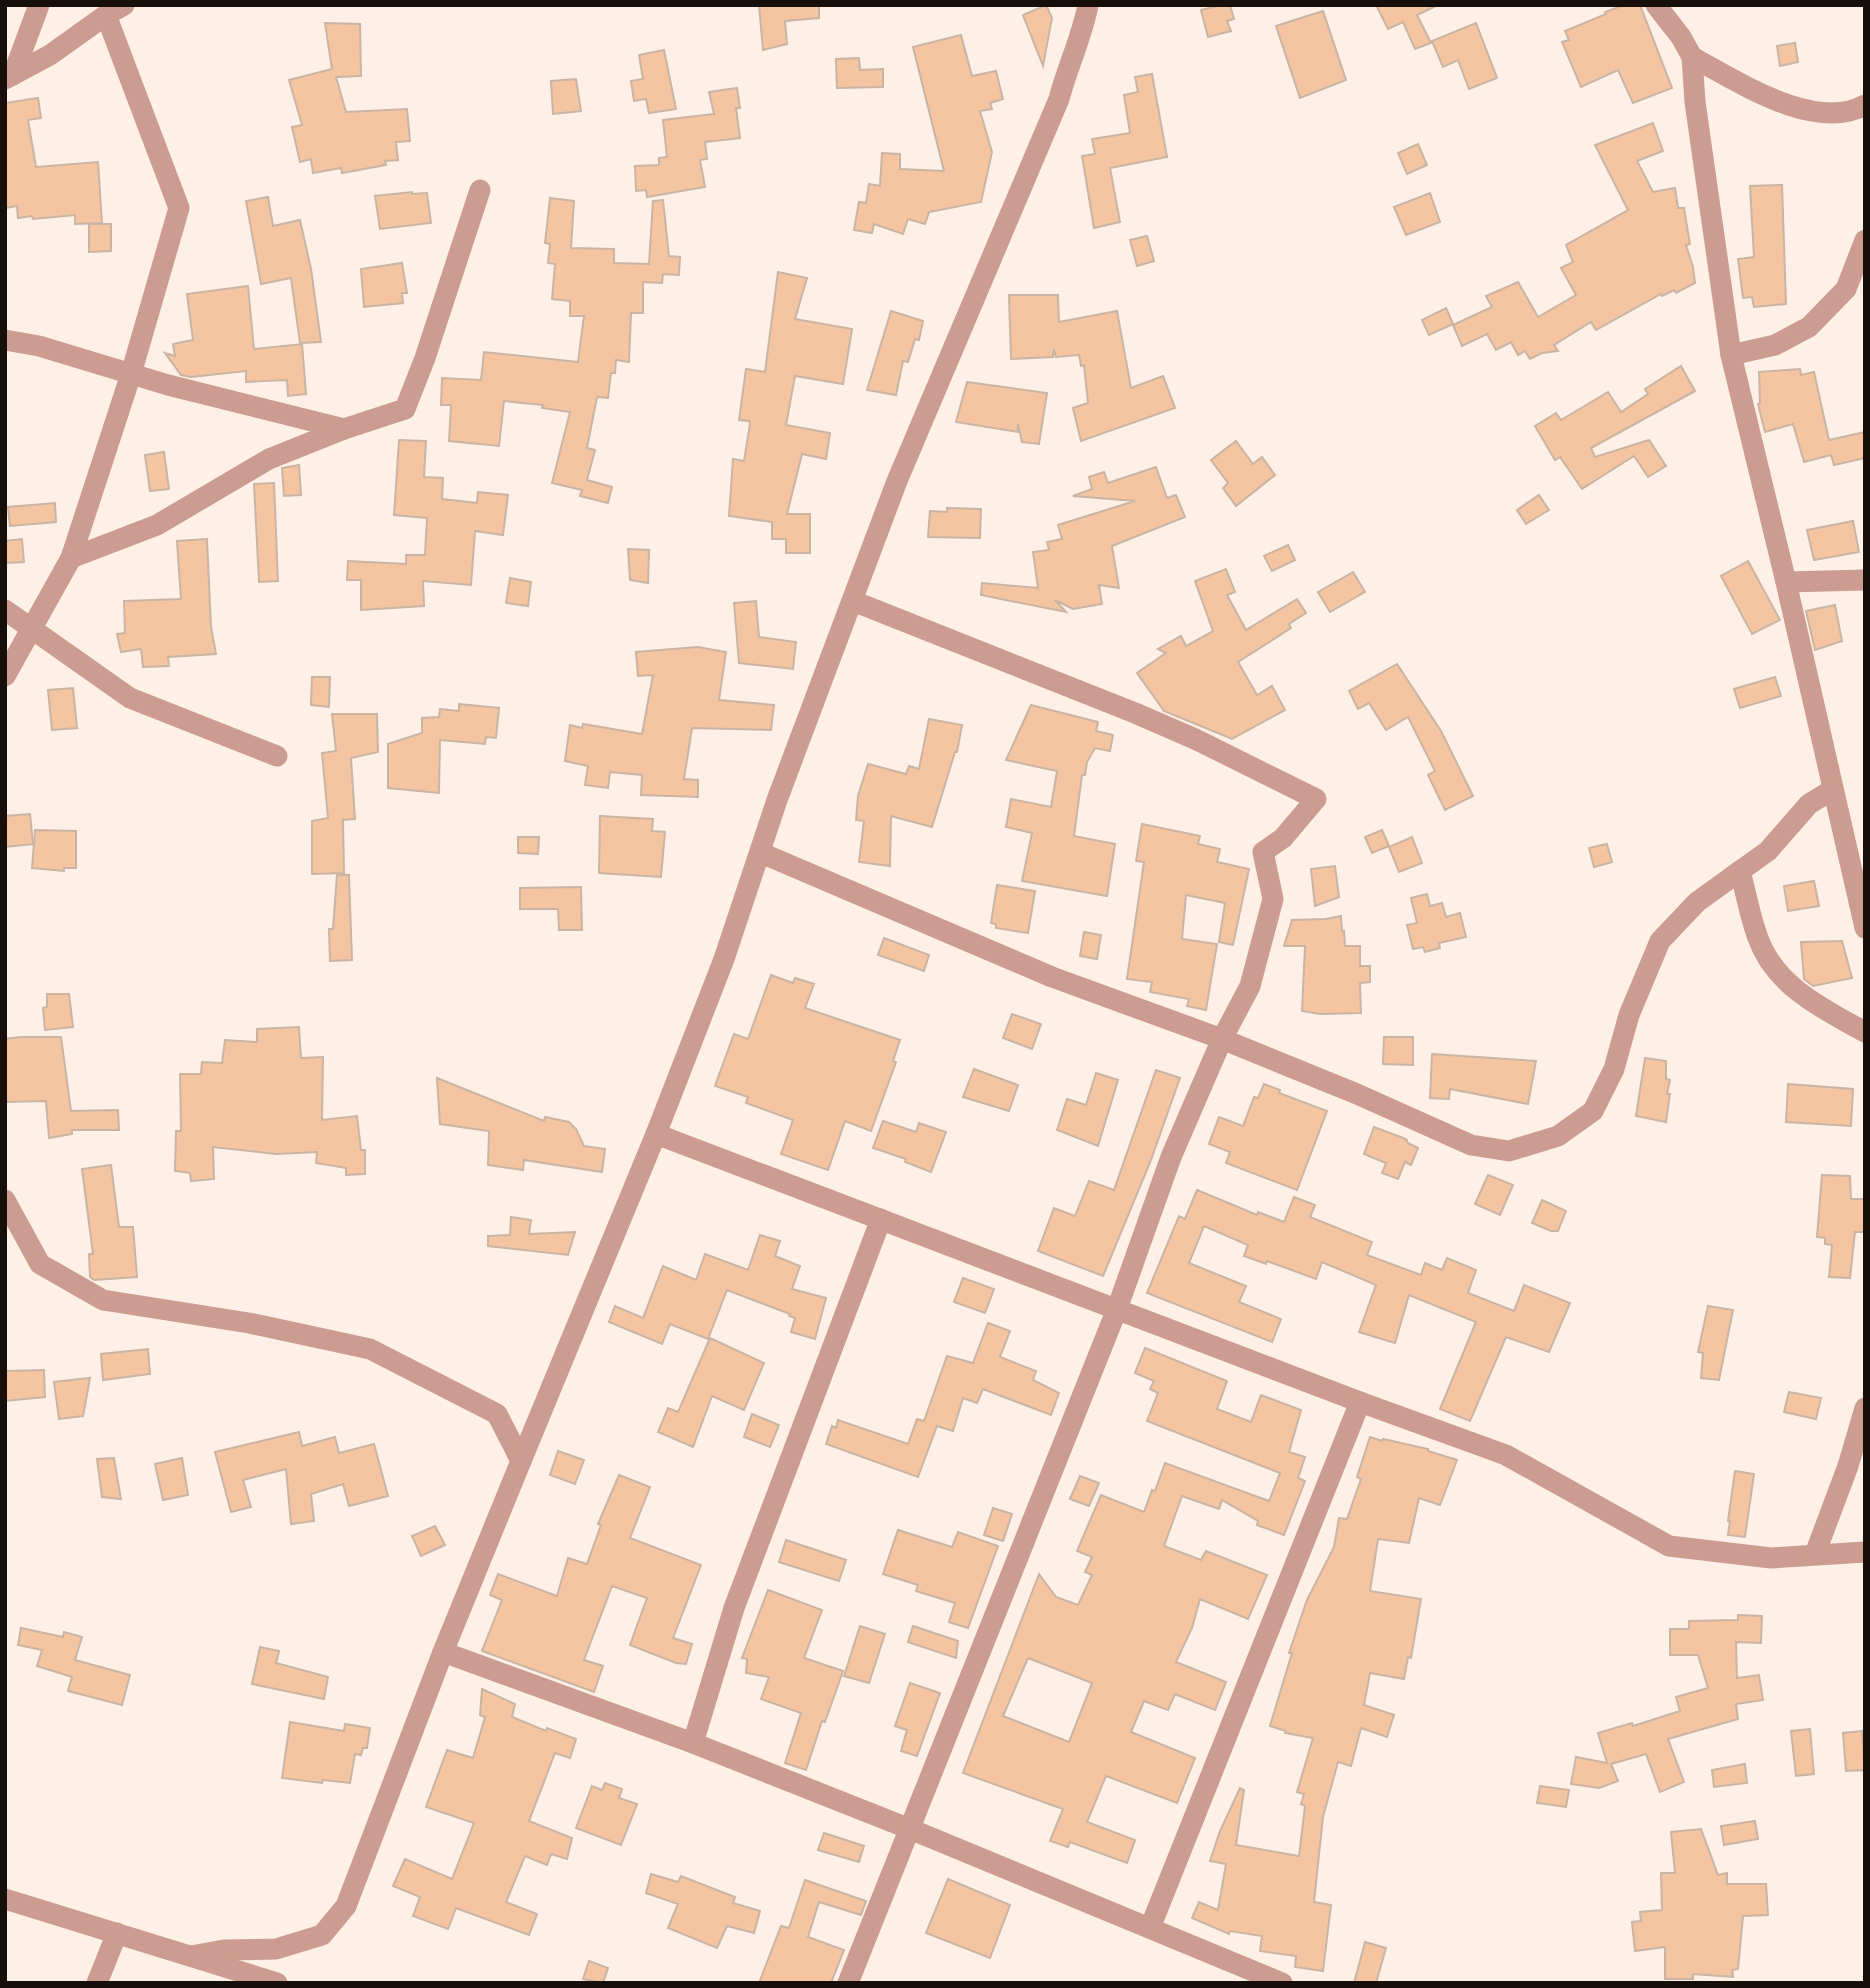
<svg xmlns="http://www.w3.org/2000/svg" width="1870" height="1988" font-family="Raleway,sans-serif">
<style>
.building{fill:#f4c5a0;stroke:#cab4a4;stroke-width:2;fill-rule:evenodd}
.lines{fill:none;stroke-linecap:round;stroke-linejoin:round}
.minor{stroke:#cb9c8f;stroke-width:21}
</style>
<rect width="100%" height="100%" fill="#fef0e6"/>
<g class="building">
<polygon points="759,5 819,5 819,18 785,21 787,44 763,50"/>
<polygon points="1046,5 1052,18 1043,66 1023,15"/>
<polygon points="1221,5 1230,5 1234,19 1227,21 1231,31 1208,37 1201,10"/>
<polygon points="1376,5 1438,5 1417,15 1431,43 1415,49 1403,22 1388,29"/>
<polygon points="1624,5 1640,5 1672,88 1633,103 1618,70 1581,87 1562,42 1569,40 1565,31 1606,14 1605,12"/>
<polygon points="1323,11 1346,80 1300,98 1276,26"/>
<polygon points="325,23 360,24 361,76 336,77 346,112 407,109 410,141 396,142 398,160 385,161 386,165 342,173 341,168 313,173 311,159 300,162 292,127 302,125 289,80 332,69"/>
<polygon points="1476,23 1497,78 1469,89 1458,60 1443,67 1432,41"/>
<polygon points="961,35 972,76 996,71 1003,99 990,103 992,109 980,111 992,152 981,202 929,212 925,224 908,219 903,234 874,224 872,233 854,230 859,202 866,203 869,184 880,186 882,153 900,154 900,169 944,171 913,47"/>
<polygon points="1795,43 1798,62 1780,66 1777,46"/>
<polygon points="664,50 676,109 649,113 646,99 634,101 631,81 643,79 639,55"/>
<polygon points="859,58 860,70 883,69 883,87 837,88 836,59"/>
<polygon points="1152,74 1167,157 1110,168 1120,222 1094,228 1082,156 1095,154 1092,139 1130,133 1124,95 1138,92 1135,77"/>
<polygon points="576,79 581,111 553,114 551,81"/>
<polygon points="737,88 740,108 736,108 740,138 705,142 707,159 700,160 705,187 647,197 646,190 636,191 635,166 659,165 659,158 667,157 663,120 714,114 709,92"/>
<polygon points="38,98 41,118 28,120 36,167 98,162 102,223 75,224 75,215 33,219 32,216 18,218 17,206 5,208 5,103"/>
<polygon points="1653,123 1663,151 1637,161 1653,192 1675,188 1678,208 1684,208 1690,244 1686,245 1693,267 1695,283 1676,293 1674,290 1662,296 1661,294 1596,330 1591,322 1554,345 1558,351 1542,353 1530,359 1525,351 1518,355 1511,342 1496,350 1487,334 1462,346 1453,325 1492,307 1486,296 1518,282 1538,317 1576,295 1561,268 1573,262 1566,245 1628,210 1595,145"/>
<polygon points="1418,144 1427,165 1407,174 1398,153"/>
<polygon points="1782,185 1786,304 1754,307 1752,297 1743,298 1738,259 1754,257 1750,186"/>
<polygon points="412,192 412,194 427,193 431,223 380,229 375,196"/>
<polygon points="1430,193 1440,222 1406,235 1394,207"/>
<polygon points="268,197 273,226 300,220 311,269 321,342 300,343 291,278 261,284 246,201"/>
<polygon points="550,198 574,201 571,248 614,249 614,263 649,264 653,201 663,200 669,256 680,257 679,275 663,274 662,283 643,282 643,313 631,313 629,362 616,360 615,373 611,373 608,398 597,397 587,448 595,450 587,480 612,487 608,503 580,496 582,490 552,483 570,412 542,408 543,405 504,401 499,446 449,441 451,405 441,405 442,378 481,380 484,352 578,362 584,316 570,316 570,301 552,299 555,264 548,263 550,244 545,243"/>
<polygon points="89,224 111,224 111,251 89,252"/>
<polygon points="1147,236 1154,261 1137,266 1130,240"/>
<polygon points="402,263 407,293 402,293 403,303 364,307 361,269"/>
<polygon points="778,272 807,278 795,319 852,329 843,384 795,376 786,425 830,433 826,459 802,454 787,514 810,514 810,553 786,553 786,539 772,539 772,522 729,516 733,459 744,461 750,424 749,421 739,420 746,369 765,372"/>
<polygon points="248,286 254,349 302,344 306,394 288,396 287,380 246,382 246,371 191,377 181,375 165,353 175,356 173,344 193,340 187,294"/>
<polygon points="1009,295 1058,295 1059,322 1117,311 1131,388 1163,376 1175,408 1081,441 1073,408 1088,403 1084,365 1081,366 1079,355 1056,357 1054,349 1053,357 1011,359"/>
<polygon points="1446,308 1453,324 1429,335 1422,320"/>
<polygon points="891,311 923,321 919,340 915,339 908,362 903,361 896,395 867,390"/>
<polygon points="1681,366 1695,391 1591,448 1595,457 1649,440 1666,466 1648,477 1634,456 1582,489 1560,457 1555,460 1535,426 1556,413 1561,420 1608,392 1621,412 1648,394 1645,389"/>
<polygon points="1800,369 1801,375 1814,372 1829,440 1865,432 1865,458 1834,465 1831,455 1804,462 1793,424 1765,432 1758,404 1760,403 1759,372"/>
<polygon points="967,382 1047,393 1039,444 1022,442 1018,424 1018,432 956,422"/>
<polygon points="399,440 426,441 424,477 443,478 442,499 477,503 478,492 508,495 503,535 475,531 471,585 423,581 424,606 361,610 361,580 347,580 348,561 406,564 406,555 425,555 427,518 394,515"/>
<polygon points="1236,441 1253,464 1262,457 1275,475 1236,506 1223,488 1228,483 1211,460"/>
<polygon points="164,452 169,489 150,491 145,455"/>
<polygon points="299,465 301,495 284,496 282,468"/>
<polygon points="1156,467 1167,498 1176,495 1185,517 1112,546 1119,588 1099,585 1102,604 1073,609 1055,600 1066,612 981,595 982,583 1038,588 1033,552 1049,550 1047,542 1062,539 1058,525 1135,501 1073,496 1092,489 1089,477 1104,472 1108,483"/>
<polygon points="274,483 278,581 259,582 254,484"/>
<polygon points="1539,495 1549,510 1526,524 1517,510"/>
<polygon points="55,503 56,522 10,526 8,507"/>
<polygon points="947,508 981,509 980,538 928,537 930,511 947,512"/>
<polygon points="1853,521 1859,552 1814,560 1807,530"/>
<polygon points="22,539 24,562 5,563 5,541"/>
<polygon points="207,539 211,627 216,654 168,657 169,666 143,667 141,649 121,652 117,634 125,633 124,601 181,599 177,541"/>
<polygon points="1288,545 1295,560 1272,571 1264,556"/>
<polygon points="628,549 649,550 648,583 630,580"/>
<polygon points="1748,561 1780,620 1752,634 1721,576"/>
<polygon points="1226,569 1235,592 1227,595 1246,630 1297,599 1306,613 1289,624 1291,628 1238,662 1257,695 1272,686 1285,710 1232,739 1164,711 1137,673 1166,653 1158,649 1181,636 1186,646 1213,631 1195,581"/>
<polygon points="1353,572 1365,592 1330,612 1318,592"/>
<polygon points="510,578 531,582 528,606 506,603"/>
<polygon points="756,601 759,637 796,642 793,669 739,663 734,603"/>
<polygon points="1835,605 1842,641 1815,650 1806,611"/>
<polygon points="698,647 726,652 719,700 774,705 771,730 692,728 684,779 698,780 698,797 641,795 642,775 610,772 608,788 585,785 588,766 565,761 570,725 582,728 583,724 642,734 653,675 638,676 636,652"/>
<polygon points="1397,664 1441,731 1473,796 1445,810 1428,775 1435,771 1408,717 1386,730 1369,703 1358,709 1349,691"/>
<polygon points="312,677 330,677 329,707 311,705"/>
<polygon points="1775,677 1781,696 1740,708 1734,689"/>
<polygon points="73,688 77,728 52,730 48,690"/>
<polygon points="459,704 499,708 496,738 486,737 485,744 440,740 439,793 388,788 388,744 422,733 422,718 439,717 440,709 459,711"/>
<polygon points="1031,705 1098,722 1096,731 1113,735 1110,751 1095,748 1087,762 1085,775 1082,775 1074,836 1115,844 1107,896 1022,881 1032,833 1006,827 1011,799 1051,807 1057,771 1006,760"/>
<polygon points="332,714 377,714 378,752 351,758 355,819 343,820 344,873 312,874 312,821 328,818 322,753 336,751"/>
<polygon points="929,719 962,725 957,752 955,752 932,827 891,816 890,866 859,862 864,821 856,820 858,796 868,764 906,774 909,766 919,769"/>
<polygon points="30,814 33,844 5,847 5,816"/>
<polygon points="600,816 653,819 652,831 665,832 661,877 599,873"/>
<polygon points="1142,824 1200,836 1198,844 1220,849 1217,862 1249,869 1233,945 1219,942 1225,903 1186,895 1182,939 1217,944 1206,1010 1187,1006 1189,999 1150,992 1152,982 1127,979 1144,862 1136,861"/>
<polygon points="35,830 76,831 76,868 64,868 64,871 32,868"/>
<polygon points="1382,830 1389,846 1372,853 1365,837"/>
<polygon points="518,837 539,837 538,854 518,853"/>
<polygon points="1412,837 1422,863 1399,872 1389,847"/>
<polygon points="1607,844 1612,862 1594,867 1589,848"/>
<polygon points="1335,866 1339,897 1315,906 1311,869"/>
<polygon points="337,875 349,875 352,960 330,961 329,929 333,929"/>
<polygon points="1814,881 1819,906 1788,911 1784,886"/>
<polygon points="997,885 1035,891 1028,933 996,928 996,924 991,923"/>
<polygon points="581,887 582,930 559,930 558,909 520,909 520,888"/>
<polygon points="1427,894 1430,906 1442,903 1446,917 1460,913 1466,937 1439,943 1440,948 1425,952 1423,947 1413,949 1407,925 1417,923 1411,898"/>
<polygon points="1341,916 1342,931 1344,931 1345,946 1360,946 1360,966 1370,966 1370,982 1360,983 1361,1013 1320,1014 1302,1011 1305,946 1284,946 1292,920 1326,919"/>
<polygon points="1084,932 1101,935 1097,959 1080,956"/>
<polygon points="884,938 929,955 924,971 878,955"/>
<polygon points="1842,941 1852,978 1813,986 1804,979 1801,942"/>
<polygon points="771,975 793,983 795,978 814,984 805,1008 900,1040 893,1061 896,1062 871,1131 845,1121 828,1170 781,1154 793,1120 746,1103 748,1097 715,1086 734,1034 748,1039"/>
<polygon points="47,994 69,994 73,1027 45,1030 43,1008 47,1007"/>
<polygon points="1012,1014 1041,1024 1032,1049 1003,1038"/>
<polygon points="299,1027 301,1058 323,1057 322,1120 357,1116 361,1150 365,1150 365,1174 346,1175 346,1168 316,1163 317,1152 276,1154 213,1147 214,1179 191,1181 190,1173 175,1171 176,1131 181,1131 180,1074 201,1074 202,1062 222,1063 225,1040 257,1042 257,1029"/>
<polygon points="20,1037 61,1037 71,1111 118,1110 119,1130 72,1130 72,1134 49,1138 46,1101 5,1102 5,1039"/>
<polygon points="1384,1037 1413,1037 1413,1065 1383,1064"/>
<polygon points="1432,1054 1536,1061 1528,1104 1450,1089 1449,1099 1430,1098"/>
<polygon points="1645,1058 1666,1061 1666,1079 1670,1080 1667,1094 1670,1094 1666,1122 1636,1116"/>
<polygon points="974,1069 1018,1085 1009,1111 963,1097"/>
<polygon points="1156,1070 1180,1078 1151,1160 1103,1276 1038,1251 1054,1208 1075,1216 1089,1181 1114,1190"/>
<polygon points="1096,1073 1118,1080 1098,1146 1057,1130 1067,1099 1086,1105"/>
<polygon points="437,1078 544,1121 545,1117 569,1122 576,1129 584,1146 605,1149 602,1172 524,1160 523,1170 488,1165 489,1131 440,1124"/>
<polygon points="1264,1084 1280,1090 1279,1093 1327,1111 1297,1190 1226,1163 1230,1152 1209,1144 1219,1117 1243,1126 1254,1097 1258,1098"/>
<polygon points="1788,1084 1853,1089 1851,1126 1786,1122"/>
<polygon points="883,1121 916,1132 919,1123 946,1132 931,1172 905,1162 906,1159 873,1148"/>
<polygon points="1374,1127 1406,1139 1408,1143 1418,1148 1411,1165 1405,1162 1398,1179 1382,1173 1386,1163 1364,1154"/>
<polygon points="111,1165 119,1227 133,1227 137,1277 94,1280 90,1277 89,1254 93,1254 82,1169"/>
<polygon points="1488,1175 1513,1185 1500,1215 1475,1204"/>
<polygon points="1822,1175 1850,1176 1851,1199 1865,1199 1865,1232 1855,1232 1850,1278 1829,1277 1832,1245 1825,1244 1825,1238 1817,1237"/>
<polygon points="1197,1190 1257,1215 1258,1212 1284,1222 1294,1197 1315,1205 1310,1217 1372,1242 1367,1255 1421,1275 1425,1263 1442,1270 1447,1258 1476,1270 1468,1293 1514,1311 1524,1285 1570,1303 1549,1352 1506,1337 1470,1421 1440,1409 1476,1322 1409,1295 1395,1343 1359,1332 1376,1285 1322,1262 1316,1279 1267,1261 1266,1264 1244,1256 1248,1245 1204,1226 1189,1263 1246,1286 1239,1302 1281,1319 1272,1342 1147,1293 1179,1216 1185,1219"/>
<polygon points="1542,1200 1566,1211 1558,1231 1551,1231 1532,1223"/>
<polygon points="511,1217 531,1220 529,1234 575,1232 568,1255 488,1246 488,1236 510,1235"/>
<polygon points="760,1235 780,1241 775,1256 800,1266 792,1289 826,1298 815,1339 791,1332 795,1318 789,1316 790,1314 727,1290 708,1339 670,1324 662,1344 609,1322 615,1306 643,1318 663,1266 696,1280 705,1254 748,1270"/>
<polygon points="963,1278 994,1289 985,1313 954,1302"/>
<polygon points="1708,1306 1733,1310 1719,1380 1701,1378 1703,1353 1698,1352"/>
<polygon points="988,1323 1010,1331 1000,1357 1036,1371 1033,1380 1059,1393 1051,1415 983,1389 977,1403 963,1398 953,1431 937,1426 918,1477 826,1444 832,1426 836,1428 838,1420 908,1444 917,1419 924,1421 947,1356 973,1363"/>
<polygon points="710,1338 764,1363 744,1410 712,1396 693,1447 658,1432 668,1408 678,1412"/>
<path d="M1145,1348l82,33 -10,28 34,13 10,-27 40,15 -12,42 16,5 -7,21 7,3 -21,54 -27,-10 1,-4 -36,-21 -3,9 -37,-13 -18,50 37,14 5,-9 61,24 -19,44 -48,-20 -8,29 -16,34 50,20 -11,28 -40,-16 -7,16 -24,-9 -13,31 64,26 -18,45 -71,-27 -19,46 48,18 -8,23 -57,-21 -2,5 -18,-6 13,-32 -100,-36 76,-199 17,23 22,8 14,-30 -7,-3 7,-15 -15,-6 24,-56 43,17 8,-22 3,1 10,-28 104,38 11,-28 -133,-52 11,-28 -8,-4 4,-8 -19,-8zM1028,1658l64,25 -23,59 -66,-26z"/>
<polygon points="148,1349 150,1374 103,1380 101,1354"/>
<polygon points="44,1370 45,1397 5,1401 5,1371"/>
<polygon points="90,1378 83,1416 59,1419 54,1382"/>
<polygon points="1789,1392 1821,1398 1816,1419 1784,1412"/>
<polygon points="752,1414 779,1425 770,1447 744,1437"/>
<polygon points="299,1432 302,1446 335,1437 339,1453 374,1444 388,1496 349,1506 343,1484 311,1494 314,1521 291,1524 286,1469 243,1480 251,1507 231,1512 215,1452"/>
<polygon points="1370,1437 1382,1441 1383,1439 1428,1449 1428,1451 1457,1460 1440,1505 1419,1498 1409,1543 1378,1539 1370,1591 1421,1599 1411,1658 1408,1657 1404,1679 1370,1673 1364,1705 1394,1715 1387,1737 1361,1728 1351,1766 1338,1762 1323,1817 1314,1902 1331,1905 1323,1971 1295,1967 1296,1956 1260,1951 1262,1936 1230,1931 1229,1934 1192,1918 1199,1902 1218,1910 1226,1864 1210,1861 1220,1831 1240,1788 1244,1790 1236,1845 1299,1856 1305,1806 1301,1804 1304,1794 1297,1792 1313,1738 1285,1733 1286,1731 1270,1726 1292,1653 1289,1653 1307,1600 1334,1547 1339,1518 1347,1519 1361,1479 1357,1477"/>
<polygon points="558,1451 584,1460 575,1484 550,1475"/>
<polygon points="114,1458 119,1488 121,1499 102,1497 97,1459"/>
<polygon points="182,1458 188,1495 163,1500 155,1464"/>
<polygon points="1735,1471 1754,1474 1745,1537 1728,1535 1730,1521 1728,1521"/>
<polygon points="619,1475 650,1487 630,1538 701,1565 673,1638 692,1644 686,1664 676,1663 630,1645 647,1598 612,1586 584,1660 603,1666 594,1692 482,1651 502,1600 490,1595 498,1574 557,1596 568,1558 587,1564 601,1525 598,1524"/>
<polygon points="1080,1476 1099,1483 1089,1506 1070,1499"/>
<polygon points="993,1508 1012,1514 1003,1541 984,1535"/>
<polygon points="435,1526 445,1545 421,1556 412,1536"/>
<polygon points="898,1530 952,1547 958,1532 998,1546 968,1628 949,1622 955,1603 916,1591 918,1585 883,1574"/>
<polygon points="786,1540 846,1560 839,1581 779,1562"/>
<polygon points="768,1590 822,1610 804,1658 843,1671 825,1722 822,1721 806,1770 785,1763 801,1713 761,1699 769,1677 746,1673 747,1659 742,1658"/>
<polygon points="1738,1615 1762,1616 1761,1643 1736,1642 1737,1678 1759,1675 1763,1700 1736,1704 1738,1719 1668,1739 1684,1782 1660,1792 1646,1754 1611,1764 1618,1781 1599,1788 1571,1784 1576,1757 1607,1763 1598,1733 1632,1723 1633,1726 1680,1711 1676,1697 1708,1688 1698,1655 1670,1655 1670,1629 1689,1629 1689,1621 1738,1620"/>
<polygon points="860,1626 885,1634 869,1683 844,1676"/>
<polygon points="913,1626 958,1641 956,1658 908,1642"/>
<polygon points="21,1628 63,1637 64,1632 82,1637 75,1660 130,1675 122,1705 68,1691 72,1677 37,1666 42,1650 18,1645"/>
<polygon points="260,1647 279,1651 276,1663 328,1677 324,1699 252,1684"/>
<polygon points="910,1683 940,1693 917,1756 901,1751 907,1730 895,1726"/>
<polygon points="482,1689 515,1704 512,1717 546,1731 547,1728 576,1739 570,1758 555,1753 529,1821 572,1838 567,1859 551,1854 547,1865 525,1856 506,1902 537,1914 529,1935 456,1908 448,1929 413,1916 420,1897 393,1886 405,1859 452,1879 474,1823 426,1807 447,1750 473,1758 485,1717 480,1715"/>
<polygon points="290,1722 344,1731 345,1724 370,1728 367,1748 363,1748 361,1755 355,1754 350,1783 323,1780 322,1783 282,1778"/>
<polygon points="1810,1729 1814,1774 1796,1776 1791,1731"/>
<polygon points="1862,1731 1865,1770 1846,1771 1843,1733"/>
<polygon points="1745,1764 1747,1783 1714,1787 1712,1770"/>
<polygon points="605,1783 622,1789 619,1798 637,1804 621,1845 576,1828 592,1786 602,1790"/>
<polygon points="1540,1786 1569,1790 1566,1807 1537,1803"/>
<polygon points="1755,1821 1758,1839 1724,1845 1721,1826"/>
<polygon points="1701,1829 1718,1875 1727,1873 1727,1884 1766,1884 1768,1915 1743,1916 1738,1969 1732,1970 1733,1977 1693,1974 1693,1979 1665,1979 1665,1947 1635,1951 1632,1922 1641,1921 1640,1912 1662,1910 1661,1873 1675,1873 1671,1832"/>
<polygon points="824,1833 864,1846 859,1862 818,1850"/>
<polygon points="651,1874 678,1882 681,1876 735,1897 733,1903 760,1911 754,1933 727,1926 717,1948 668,1928 678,1904 646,1893"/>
<polygon points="948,1879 1010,1905 990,1958 926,1933"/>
<polygon points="805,1880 866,1901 861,1915 819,1902 808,1937 844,1950 831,1983 759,1983 781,1926 789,1928"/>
<polygon points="1365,1942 1386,1948 1376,1983 1354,1983"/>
<polygon points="589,1961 608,1968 603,1983 583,1979"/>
</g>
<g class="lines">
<g class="minor">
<polyline points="1656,5 1681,37 1692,57 1695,102 1731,355"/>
<path d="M1692,57c45,24 123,76 173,48"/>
<polyline points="13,75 39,5"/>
<polyline points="5,79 50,55 106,15 124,5"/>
<polyline points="5,340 39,346 168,385 344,429"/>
<polyline points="71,558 131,374 179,208 106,15"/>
<polyline points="1865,580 1786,582 1865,928"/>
<polyline points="1786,582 1731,355 1775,345 1809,327 1846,289 1865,240"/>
<polyline points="5,610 130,698 277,756"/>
<polyline points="5,676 71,558 157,525 269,459 344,429 405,409 425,358 480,190"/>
<path d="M761,853l291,124 170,62 135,55 114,51 38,6 49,-15 35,-25 21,-42 15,-54 31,-74 37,-39 43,-31c6,22 10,46 18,67 17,48 65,71 107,94"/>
<polyline points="1740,871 1768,851 1809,804 1832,790"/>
<polyline points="656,1134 1360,1402 1506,1455 1669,1546 1771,1558 1865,1552"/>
<polyline points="5,1200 40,1264 103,1300 249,1323 370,1349 497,1414 521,1461 443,1652 346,1906 322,1935 276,1949 224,1950 191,1956"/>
<path d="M521,1461l135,-327 68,-175 53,-159 120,-319 162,-382c8,-31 23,-62 29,-94"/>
<polyline points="1815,1554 1848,1466 1865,1408"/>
<polyline points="443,1652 693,1743 910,1829 1282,1983"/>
<polyline points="693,1743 734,1608 881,1219"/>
<polyline points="5,1899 277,1983"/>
<polyline points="1150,1928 1360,1402"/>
<polyline points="97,1983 117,1933"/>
<polyline points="848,1983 1117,1309 1171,1157 1222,1039 1250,986 1273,899 1263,852 1283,838 1316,799 1195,739 1135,713 853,601"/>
</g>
</g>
<rect width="1870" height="1988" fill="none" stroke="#170f0a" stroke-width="14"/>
</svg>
